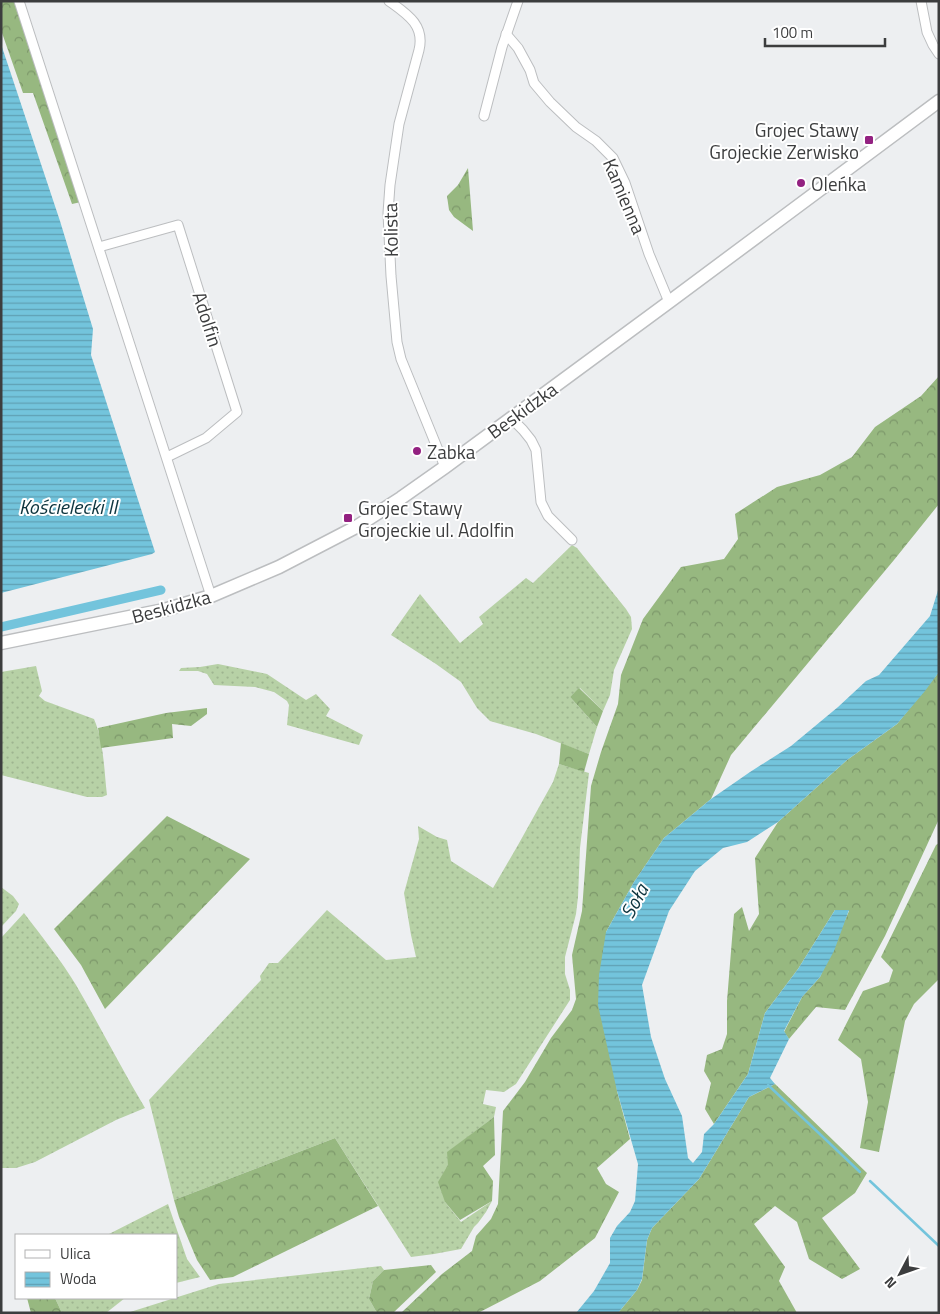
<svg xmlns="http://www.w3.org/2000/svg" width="940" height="1314" font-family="'Titillium Web',sans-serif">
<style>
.grass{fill:url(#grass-dots)}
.forest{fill:url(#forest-crowns)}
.water{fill:url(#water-rules)}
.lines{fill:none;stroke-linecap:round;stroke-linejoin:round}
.stream{stroke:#73c4dc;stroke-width:2.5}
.canal{stroke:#73c4dc;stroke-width:9}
.minor-casing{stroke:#bcbec0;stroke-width:11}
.secondary-casing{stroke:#bcbec0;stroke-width:15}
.minor{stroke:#fff;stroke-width:9}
.secondary{stroke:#fff;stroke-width:12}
.poi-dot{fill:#932181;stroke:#fff;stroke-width:2}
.labels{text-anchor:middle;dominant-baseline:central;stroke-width:4;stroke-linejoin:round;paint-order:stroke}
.poi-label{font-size:19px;fill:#3c3d3e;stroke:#fff;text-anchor:start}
.street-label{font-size:19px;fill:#3c3d3e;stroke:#fff}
.water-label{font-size:20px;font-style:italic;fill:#0d343e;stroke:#fff}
</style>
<defs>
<pattern id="grass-dots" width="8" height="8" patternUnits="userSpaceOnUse" patternTransform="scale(1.25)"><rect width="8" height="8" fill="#b7d1a6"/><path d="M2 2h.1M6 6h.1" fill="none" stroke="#9eb490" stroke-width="1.8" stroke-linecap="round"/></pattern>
<pattern id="forest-crowns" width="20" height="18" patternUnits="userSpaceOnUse" patternTransform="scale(1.25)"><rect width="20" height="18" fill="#97b880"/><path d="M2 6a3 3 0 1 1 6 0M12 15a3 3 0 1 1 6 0" fill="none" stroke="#7c976a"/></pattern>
<pattern id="water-rules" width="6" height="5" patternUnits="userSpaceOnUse" patternTransform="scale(1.25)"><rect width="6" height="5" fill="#73c4dc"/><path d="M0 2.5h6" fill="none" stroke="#60a0b4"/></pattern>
</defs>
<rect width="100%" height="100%" fill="#edeff1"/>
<g class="grass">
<polygon points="572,545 577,548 626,609 631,617 632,629 614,670 610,695 603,711 580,688 570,697 597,727 589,754 536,734 490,721 477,708 461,682 436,664 391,635 420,594 460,643 483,624 479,617 526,578 533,583"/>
<polygon points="218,664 267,674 306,700 316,694 330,709 326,716 363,735 359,745 287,725 289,705 287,701 274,692 255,687 214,685 207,674 198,671 179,671 181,668 200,667"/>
<path d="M36,666l6,25 -3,5 6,5 49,18c10,23 10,51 13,76l-5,2h-15l-86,-22v-103z"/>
<polygon points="559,764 589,773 580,848 578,897 576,914 565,957 565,974 570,990 570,1000 516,1084 504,1092 486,1090 483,1104 496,1107 494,1117 448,1152 448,1165 445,1202 461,1222 492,1201 486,1212 478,1223 474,1227 461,1249 434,1254 411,1257 335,1138 174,1200 149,1100 261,980 260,976 269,963 278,963 327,910 386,960 416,957 411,935 404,893 419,839 418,826 437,837 447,840 451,861 493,888 518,845 553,782"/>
<polygon points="1,887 13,896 19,904 16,911 1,927"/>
<path d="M24,913c18,24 37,47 52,72 24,41 45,83 69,123l-29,12 -81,42 -19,6h-15v-230z"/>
<polygon points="168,1204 187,1259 200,1277 176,1283 176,1235 107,1235"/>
<polygon points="381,1266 384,1270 373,1281 369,1299 377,1313 127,1313 219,1284"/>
<polygon points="55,1298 125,1298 106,1313 62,1313"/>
</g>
<g class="forest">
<polygon points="1,1 16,1 81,202 72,204 33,93 23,93 1,30"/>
<polygon points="468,168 473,231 454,217 449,210 447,196 458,185"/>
<polygon points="939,376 939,504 894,560 731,755 711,799 664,838 634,882 606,932 617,1091 630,1139 597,1168 606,1184 619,1192 595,1238 540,1281 478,1313 401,1313 442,1274 472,1251 476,1236 491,1219 498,1204 503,1111 525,1082 551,1038 572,1010 576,999 572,955 582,911 591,786 601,752 618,704 621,675 643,619 681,567 724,559 738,539 735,514 777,487 820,475 852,457 875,427 921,396"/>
<polygon points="939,672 939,819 885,936 845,1010 816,1007 789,1039 784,1032 802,997 820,977 849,911 835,910 798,969 765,1013 748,1074 714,1124 705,1109 711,1083 704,1071 707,1055 722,1049 727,1034 727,1001 734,914 742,907 749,931 759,914 755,858 778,822 847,760 897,724"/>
<polygon points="579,688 603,711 597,727 570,697"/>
<polygon points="207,708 207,714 191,726 172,724 173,738 101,748 98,728 166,713"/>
<polygon points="561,743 589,754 584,772 559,764"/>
<polygon points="167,816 250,859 105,1009 81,965 54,929"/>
<polygon points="939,843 939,979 914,1004 905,1021 879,1152 860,1148 868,1102 861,1059 838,1040 863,991 889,982 893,970 881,957 936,845"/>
<polygon points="775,1084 867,1173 855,1193 822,1218 860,1269 842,1279 809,1259 797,1222 775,1206 754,1224 785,1267 779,1281 797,1313 618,1313 637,1290 642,1280 647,1240 652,1228 699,1179 749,1097"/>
<polygon points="494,1117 495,1155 483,1166 493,1181 492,1201 460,1220 445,1202 438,1182 448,1165 447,1152"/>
<polygon points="335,1138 378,1206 233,1277 210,1280 197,1260 179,1217 174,1200"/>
<polygon points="431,1265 436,1272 393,1313 377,1313 369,1299 373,1281 384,1270"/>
<polygon points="27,1298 55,1298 62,1313 31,1313"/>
</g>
<g class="water">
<polygon points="1,44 60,221 93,329 91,355 155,552 152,554 1,593"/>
<polygon points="939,587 939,672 925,691 897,724 847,760 778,822 747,842 723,848 695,871 669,911 642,985 651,1037 665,1079 682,1116 688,1158 693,1163 702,1152 704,1134 714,1124 748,1074 765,1013 798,969 835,910 849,910 834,951 820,977 802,997 784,1031 789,1039 770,1078 775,1084 749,1097 699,1179 652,1228 647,1240 642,1279 637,1290 618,1313 576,1313 594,1291 610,1263 610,1238 617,1226 630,1212 635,1201 638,1164 617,1091 598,1005 599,975 606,932 634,882 664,838 711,799 750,772 791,746 838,707 866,681 879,675 930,616"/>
</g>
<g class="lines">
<g class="stream">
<polyline points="768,1085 860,1172"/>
<polyline points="870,1181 939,1246"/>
</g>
<polyline class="canal" points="1,627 161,590"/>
<g class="minor-casing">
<g id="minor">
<polyline points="19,1 211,596"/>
<path d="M389,1c18,13 36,24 30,49l-20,74 -9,61 -2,28 3,63 6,66 4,17 44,108"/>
<polyline points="921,1 927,32 933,45 939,54"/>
<polyline points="506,34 518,48 530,70 534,83 550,102 576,127 596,141 613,158 625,183 649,254 669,302"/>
<polyline points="484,116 502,47 518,1"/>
<polyline points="99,247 178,225 237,412 206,438 167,457"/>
<polyline points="511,418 523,430 531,440 536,450 541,502 548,516 572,540"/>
</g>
</g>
<g class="secondary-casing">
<polyline id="secondary" points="1,643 164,610 211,596 279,567 356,527 401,498 445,467 669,302 939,101"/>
</g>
<use href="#minor" class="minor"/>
<use href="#secondary" class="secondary"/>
</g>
<g class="poi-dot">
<rect x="864" y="135" width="10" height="10" rx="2.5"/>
<circle cx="801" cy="183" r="5"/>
<circle cx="417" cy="451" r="5"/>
<rect x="343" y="513" width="10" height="10" rx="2.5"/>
</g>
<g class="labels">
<g class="poi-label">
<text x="859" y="129" text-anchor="end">Grojec Stawy<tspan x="859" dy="22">Grojeckie Zerwisko</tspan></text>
<text x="811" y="183">Oleńka</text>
<text x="427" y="451">Zabka</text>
<text x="358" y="507">Grojec Stawy<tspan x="358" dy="22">Grojeckie ul. Adolfin</tspan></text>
</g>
<g class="street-label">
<text transform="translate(625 196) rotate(67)">Kamienna</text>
<text transform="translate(390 230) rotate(-91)">Kolista</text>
<text transform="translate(208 319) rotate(72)">Adolfin</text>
<text transform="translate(522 410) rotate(-36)">Beskidzka</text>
<text transform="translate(171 606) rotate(-15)">Beskidzka</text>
</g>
<g class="water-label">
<text x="68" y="506">Kościelecki II</text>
<text transform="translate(634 901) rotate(-62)">Soła</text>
</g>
</g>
<rect width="940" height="1314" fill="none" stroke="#3c3d3e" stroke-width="5"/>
<rect x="15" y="1234" width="162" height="65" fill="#ffffff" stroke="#b1b1b2"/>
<rect x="25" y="1250" width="25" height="8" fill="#ffffff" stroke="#b1b1b2"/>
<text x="60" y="1259" font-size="15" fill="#3c3d3e">Ulica</text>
<rect x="25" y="1272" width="25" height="15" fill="url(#water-rules)" stroke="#b1b1b2"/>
<text x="60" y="1284" font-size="15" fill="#3c3d3e">Woda</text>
<g transform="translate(900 1274) rotate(229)" stroke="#ffffff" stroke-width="4" paint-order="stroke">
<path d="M0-4L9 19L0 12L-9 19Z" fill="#3c3d3e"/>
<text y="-8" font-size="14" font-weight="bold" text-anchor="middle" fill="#3c3d3e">N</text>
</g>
<path d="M765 38v8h120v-8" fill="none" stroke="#3c3d3e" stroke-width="2.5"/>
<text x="772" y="38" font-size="15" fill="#3c3d3e" stroke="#ffffff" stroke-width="4" paint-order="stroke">100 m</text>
</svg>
